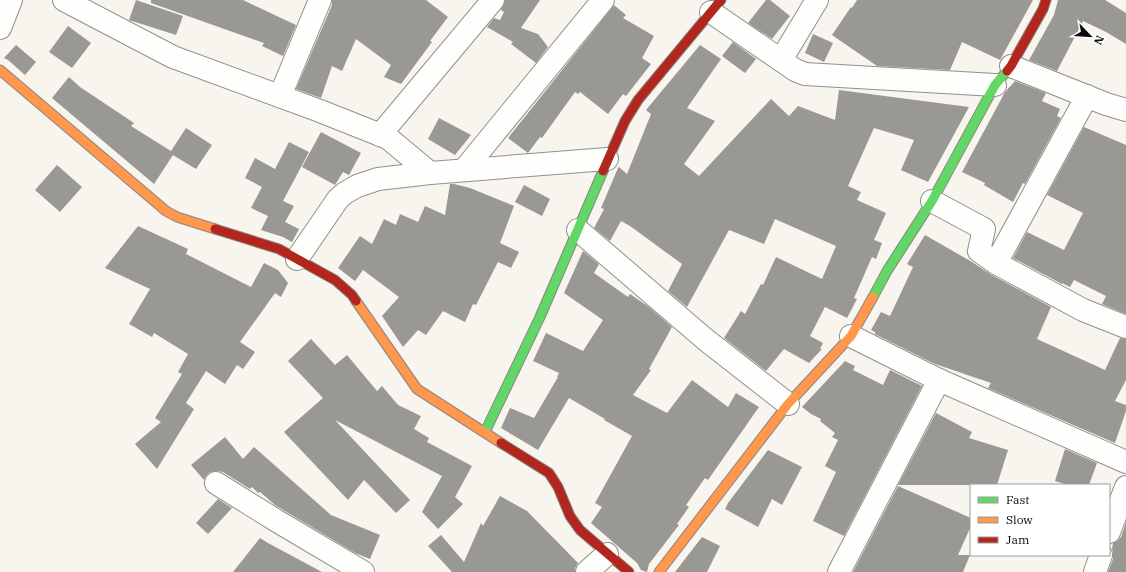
<svg xmlns="http://www.w3.org/2000/svg" width="1126" height="572" font-family="'IBM Plex Serif',serif">
<style>
.building{fill:#9a9894}
.lines{fill:none;stroke-linecap:round;stroke-linejoin:round}
.street-casing{stroke:#91908d;stroke-width:24}
.fast-casing{stroke:#888683;stroke-width:11}
.slow-casing{stroke:#888683;stroke-width:11}
.jam-casing{stroke:#888683;stroke-width:11}
.street{stroke:#fefefc;stroke-width:22}
.fast{stroke:#63d668;stroke-width:9}
.slow{stroke:#ff974d;stroke-width:9}
.jam{stroke:#b3261e;stroke-width:9}
</style>
<rect width="100%" height="100%" fill="#f8f5ee"/>
<g class="building">
<polygon points="136,0 183,16 176,35 129,20"/>
<polygon points="151,0 243,0 296,25 283,56 262,46 264,43 151,3"/>
<polygon points="332,0 426,0 448,17 430,41 432,42 401,84 384,77 391,65 356,39 342,71 332,66 321,98 296,89 332,5"/>
<polygon points="505,0 540,0 521,28 538,34 548,47 536,63 511,44 513,42 487,27 494,18 500,20 504,12 501,10"/>
<polygon points="766,0 770,0 790,16 772,39 748,23"/>
<polygon points="857,0 1033,0 1000,60 962,42 950,70 877,66 832,35 851,7 852,8"/>
<polygon points="1058,0 1105,0 1126,13 1126,44 1106,32 1083,21 1057,71 1029,60 1054,15"/>
<polygon points="614,5 626,15 623,18 654,36 642,58 651,64 626,96 623,94 608,114 580,92 578,94 575,92 542,138 540,137 528,153 508,138"/>
<polygon points="68,26 91,43 72,68 49,52"/>
<polygon points="813,34 833,43 824,62 805,53"/>
<polygon points="733,42 756,59 745,73 722,56"/>
<polygon points="16,45 36,62 25,75 8,60 4,58"/>
<polygon points="700,45 721,59 687,108 715,121 684,164 699,176 771,99 789,116 798,106 835,120 839,90 969,107 928,182 901,170 914,140 874,128 848,186 861,192 857,200 886,213 874,240 882,243 876,259 872,257 854,298 857,299 847,318 825,307 810,336 823,343 820,349 822,349 809,363 784,349 766,371 724,338 741,311 745,314 761,284 763,285 776,257 822,279 836,246 775,219 764,244 729,230 687,307 668,291 682,264 630,226 621,221 610,241 594,228 604,209 601,208 618,168 619,167 627,174 651,114 646,110"/>
<polygon points="69,77 80,87 134,123 131,126 171,151 186,128 212,145 196,169 173,155 154,184 52,98"/>
<polygon points="1015,81 1046,93 1042,101 1060,109 1057,116 1061,118 1025,184 1023,183 1013,202 984,185 985,183 962,172 1005,92"/>
<polygon points="439,118 471,135 455,155 428,139"/>
<polygon points="1084,127 1126,145 1126,314 1102,304 1106,296 1074,280 1070,287 1062,283 1062,284 1013,258 1027,232 1064,250 1083,213 1047,195"/>
<polygon points="321,132 361,153 349,175 343,172 335,185 302,167"/>
<polygon points="289,142 309,152 283,201 294,206 285,222 299,229 292,242 283,237 261,230 268,216 251,208 262,187 245,178 255,158 275,169"/>
<polygon points="57,165 82,187 60,212 35,190"/>
<polygon points="450,184 454,184 470,188 514,206 500,243 519,252 511,268 498,262 476,305 473,304 465,322 443,311 426,335 418,330 403,347 382,316 399,297 363,270 355,281 338,268 360,236 372,244 384,219 396,225 400,214 418,222 425,206 445,215"/>
<polygon points="524,185 550,199 542,216 515,202"/>
<polygon points="138,226 188,249 186,254 251,287 264,263 278,270 288,283 281,297 275,293 240,342 255,352 243,369 237,365 225,384 206,371 186,403 194,409 157,469 135,444 161,422 155,418 182,374 178,372 188,354 154,333 152,337 129,324 150,289 105,268"/>
<polygon points="925,235 972,262 990,274 1051,307 1037,339 1105,370 1120,338 1126,339 1126,380 1115,401 1126,405 1126,411 1115,443 988,388 991,383 935,364 875,334 875,332 871,330 881,312 890,316 913,267 907,264"/>
<polygon points="583,251 599,264 594,273 628,297 630,294 649,307 672,327 649,369 651,370 633,395 667,413 692,380 728,407 736,393 759,407 708,480 705,478 686,505 689,507 677,524 679,525 649,564 647,572 641,570 637,563 591,523 602,507 595,503 632,436 604,420 605,419 569,398 538,450 501,428 510,408 534,418 558,377 557,377 559,373 533,361 546,333 583,351 603,320 564,293"/>
<polygon points="311,339 335,365 347,355 377,391 382,386 398,405 421,416 414,429 429,438 427,442 472,466 455,497 463,504 438,529 422,512 442,476 335,420 410,500 396,513 364,480 348,500 284,432 323,398 288,361"/>
<polygon points="845,361 855,366 853,370 883,385 890,370 922,386 844,536 813,521 836,472 825,466 838,440 832,437 835,433 820,421 821,419 811,414 802,407"/>
<polygon points="936,413 972,432 969,438 1008,450 997,485 898,485"/>
<polygon points="225,437 243,459 254,447 331,515 380,535 370,559 355,553 275,505 260,492 258,493 252,487 250,489 223,472 217,471 210,472 206,476 204,480 191,465"/>
<polygon points="1065,449 1097,463 1089,485 1068,485 1055,481"/>
<polygon points="768,450 802,467 782,505 772,499 758,527 725,509 728,503"/>
<polygon points="898,486 971,518 971,526 958,555 970,555 963,572 853,572"/>
<polygon points="500,496 527,511 578,563 575,568 575,572 452,572 428,546 441,535 464,562 481,523 483,526"/>
<polygon points="218,499 232,508 208,534 196,523"/>
<polygon points="1126,522 1126,572 1108,572 1113,559 1113,553 1112,549 1113,543 1117,541 1121,537"/>
<polygon points="702,537 720,546 707,572 675,572"/>
<polygon points="260,538 268,543 322,572 233,572"/>
</g>
<g class="lines">
<g class="street-casing">
<g id="street">
<polyline points="64,0 173,57 320,111 388,138 430,173"/>
<polyline points="711,12 795,70 805,74 995,85"/>
<polyline points="0,28 11,0"/>
<polyline points="781,60 817,0"/>
<polyline points="1011,66 1106,104 1126,110"/>
<polyline points="280,96 320,0"/>
<polyline points="380,135 493,0"/>
<polyline points="464,170 603,0"/>
<polyline points="932,201 984,229 979,251 996,263 1083,310 1126,327"/>
<polyline points="578,230 706,340 788,404"/>
<polyline points="297,259 338,199 345,193 357,186 378,179 430,173 607,159"/>
<polyline points="996,263 1087,96"/>
<polyline points="851,336 939,380 1126,462"/>
<polyline points="216,483 277,521 363,572"/>
<polyline points="1109,532 1126,487"/>
<polyline points="587,572 607,554"/>
<polyline points="839,572 939,380"/>
<polyline points="1095,572 1101,555"/>
</g>
</g>
<g class="fast-casing">
<g id="fast">
<polyline points="873,297 887,271 932,201 995,85 1007,71"/>
<polyline points="485,432 540,317 603,171"/>
</g>
</g>
<g class="slow-casing">
<g id="slow">
<polyline points="0,70 166,211 177,217 215,229"/>
<polyline points="356,301 417,389 501,443"/>
<polyline points="659,572 788,404 851,336 873,297"/>
</g>
</g>
<g class="jam-casing">
<g id="jam">
<polyline points="1007,71 1011,66 1043,9 1046,0"/>
<polyline points="603,171 625,121 638,100 721,0"/>
<polyline points="215,229 279,249 335,280 352,295 356,301"/>
<polyline points="501,443 549,473 558,487 570,516 580,530 629,572"/>
</g>
</g>
<use href="#street" class="street"/>
<use href="#fast" class="fast"/>
<use href="#slow" class="slow"/>
<use href="#jam" class="jam"/>
</g>
<rect x="970" y="484" width="140" height="72" fill="#ffffff" stroke="#9d9d9d"/>
<rect x="978" y="497" width="20" height="6" fill="#63d668" stroke="#9d9d9d"/>
<text x="1006" y="504" font-size="12" fill="#0a0a0a">Fast</text>
<rect x="978" y="517" width="20" height="6" fill="#ff974d" stroke="#9d9d9d"/>
<text x="1006" y="524" font-size="12" fill="#0a0a0a">Slow</text>
<rect x="978" y="537" width="20" height="6" fill="#b3261e" stroke="#9d9d9d"/>
<text x="1006" y="544" font-size="12" fill="#0a0a0a">Jam</text>
<g transform="translate(1090 36) rotate(115)" stroke="#ffffff" stroke-width="3" paint-order="stroke">
<path d="M0-3L7 15L0 10L-7 15Z" fill="#0a0a0a"/>
<text y="-6" font-size="11" font-weight="bold" text-anchor="middle" fill="#0a0a0a">N</text>
</g>
</svg>
